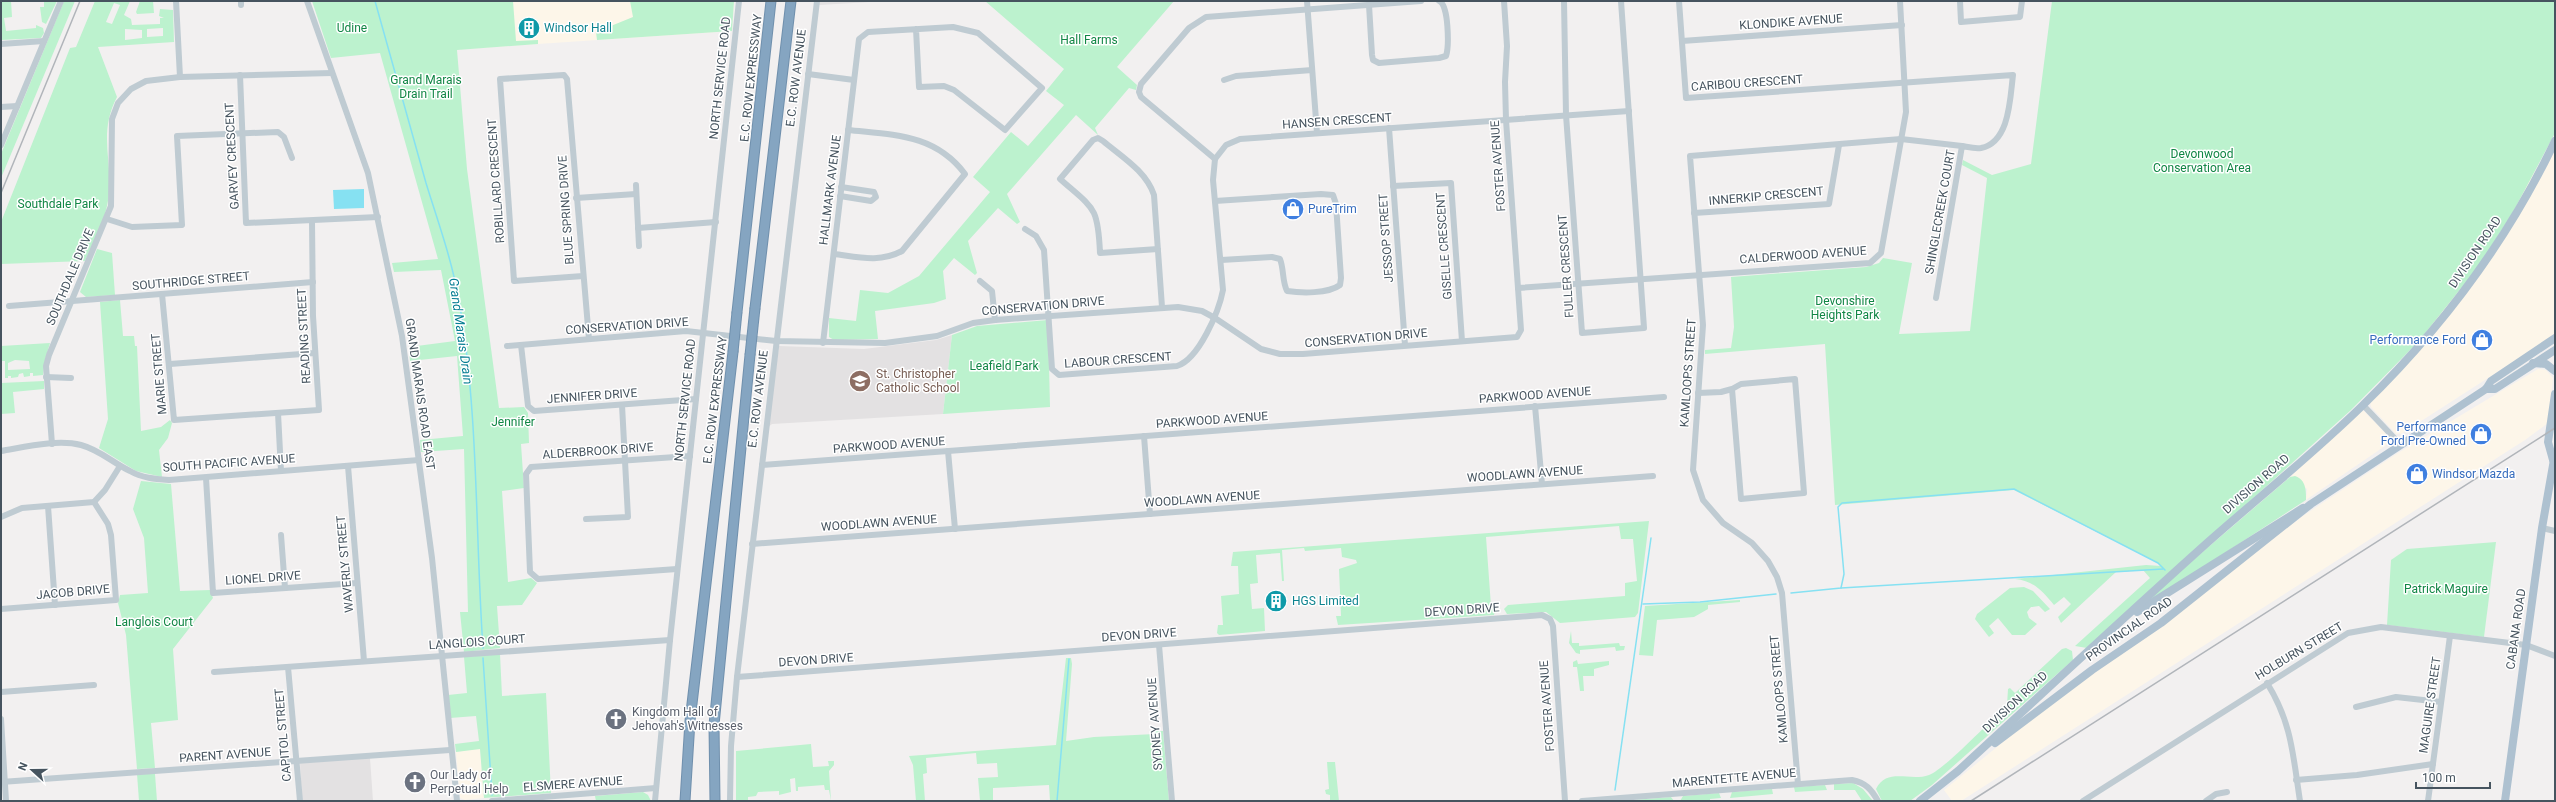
<svg xmlns="http://www.w3.org/2000/svg" width="2556" height="802" font-family="Roboto,sans-serif">
<style>
.commercial{fill:#fdf6e9}
.education{fill:#e3e1e2}
.green{fill:#bcf2ce;fill-rule:evenodd}
.water{fill:#86e1f2}
.lines{fill:none;stroke-linecap:round;stroke-linejoin:round}
.stream{stroke:#86e1f2;stroke-width:1.5}
.highway-casing{stroke:#7090ad;stroke-width:11}
.minor{stroke:#bfcbd2;stroke-width:6}
.major{stroke:#aec1d0;stroke-width:8}
.highway{stroke:#85a5c1;stroke-width:9}
.rail{stroke:#b1b5ba;stroke-width:1.5}
.highway-bridge-casing{stroke:#7090ad;stroke-width:11;stroke-linecap:butt}
.highway-bridge{stroke:#85a5c1;stroke-width:9}
.labels{text-anchor:middle;dominant-baseline:central;stroke-width:3;stroke-linejoin:round;paint-order:stroke}
.street-label{font-size:12px;fill:#46545f;stroke:#fff}
.park-label{font-size:12px;fill:#118645;stroke:#fff}
.culture-label{font-size:12px;fill:#0d838f;stroke:#fff;text-anchor:start}
.shop-label{font-size:12px;fill:#366cbe;stroke:#fff;text-anchor:start}
.education-label{font-size:12px;fill:#785e54;stroke:#fff;text-anchor:start}
.worship-label{font-size:12px;fill:#5b616d;stroke:#fff;text-anchor:start}
.water-label{font-size:13px;font-style:italic;fill:#067e93;stroke:#fff}
</style>
<rect width="100%" height="100%" fill="#f2f0f0"/>
<g class="commercial">
<polygon points="445,1 734,1 732,31 449,50"/>
<polygon points="2555,142 2555,335 2401,434 2396,434 2371,407 2370,402 2404,365"/>
<polygon points="2538,369 2546,370 2553,378 2548,423 2525,440 1961,801 1952,801 1944,790 2024,725 2303,516 2398,453"/>
<polygon points="2364,411 2388,436 2388,444 2306,500 2307,489 2290,477 2359,412"/>
<polygon points="480,748 484,798 465,800 460,798 456,752"/>
</g>
<g class="education">
<polygon points="819,1 888,1 819,5"/>
<polygon points="952,335 943,414 772,424 768,427 779,346 864,349 936,340"/>
<polygon points="370,758 373,801 302,801 300,763"/>
</g>
<g class="green">
<polygon points="1,1 11,1 12,17 4,18 6,31 36,28 36,25 43,28 44,33 41,38 1,40"/>
<polygon points="44,1 57,1 46,24 42,22 40,7 44,7"/>
<polygon points="64,1 75,1 1,178 1,154"/>
<path d="M95,1h35l-6,14 7,4 1,6 28,-1v-6h4l-5,-2 1,-7 13,1 1,32 -76,5 19,50c-21,40 -1,69 -10,109 -4,19 -15,38 -22,55l-84,3v-42l69,-174 6,-1zM114,3l6,2 -8,19 -6,-2zM163,28v8l-16,1v-8zM125,29l17,1v8l-17,2z"/>
<polygon points="140,1 153,1 154,13 137,14 136,12"/>
<polygon points="312,1 513,1 516,41 538,40 538,44 457,50 467,169 499,408 524,407 528,413 529,443 521,444 524,488 502,491 508,582 531,578 537,583 522,605 497,606 500,648 464,652 460,612 468,612 464,449 421,452 420,440 463,436 457,356 410,361 409,347 455,341 441,270 394,272 392,263 438,259 380,53 331,58"/>
<polygon points="630,1 734,1 732,31 597,40 596,32 633,17"/>
<polygon points="985,1 1174,1 1117,67 1137,85 1136,90 1129,88 1095,128 1098,135 1076,115 1007,194 1020,222 1017,224 998,208 968,241 977,273 975,275 954,258 943,271 946,299 934,303 875,311 878,339 834,340 829,337 829,318 856,321 860,290 888,293 919,276 990,192 973,177 1011,132 1028,146 1064,105 1046,91 1064,69"/>
<path d="M2052,1h503v132l-42,79 -35,55 -60,75 -67,68 -264,238 -12,-2 75,-68 -7,-8 -27,2 -55,51 -3,-6 13,-13 -7,-7 -10,8c-12,-14 -20,-24 -39,-26l131,-14 15,1 -3,-3 -144,-73 -179,15 -10,-161 -120,10v-4l26,-2 3,-21 -3,-50 135,-10 13,-4 4,-5 29,5 -13,71 71,-3 17,-153 -25,-13 1,-5 29,15 39,-11z"/>
<polygon points="97,249 112,253 115,295 86,297 80,292"/>
<polygon points="120,300 123,336 134,336 135,346 137,346 141,431 161,427 170,420 172,423 168,438 159,450 162,477 136,471 99,448 108,419 100,302"/>
<polygon points="1048,320 1050,407 943,414 952,335 977,326"/>
<path d="M50,343l-5,17 -2,15 -10,1v-3h-3v3l-6,1 -1,-4 -4,1 -1,3 -7,1v-2h-3v2h-3v-17h-4v-15zM15,360l14,1 1,8 -22,1v-7z"/>
<polygon points="44,381 44,389 13,392 15,413 1,414 1,383"/>
<path d="M2295,476c11,4 11,14 11,24l-178,116 162,-139z"/>
<polygon points="141,481 171,484 180,591 210,590 213,598 173,649 178,720 151,723 155,768 137,769 126,635 118,603 120,595 148,593 144,538 133,509"/>
<polygon points="1649,521 1638,613 1635,617 1560,623 1546,612 1507,614 1504,609 1508,605 1625,596 1625,583 1637,581 1633,539 1621,539 1619,526 1486,537 1491,606 1496,607 1494,615 1338,625 1336,616 1341,616 1339,569 1357,563 1356,560 1342,557 1341,548 1305,551 1304,548 1282,550 1284,581 1282,581 1280,553 1256,555 1258,583 1250,584 1252,609 1264,608 1265,631 1219,635 1217,633 1218,625 1223,625 1221,596 1239,594 1238,566 1231,566 1233,552"/>
<polygon points="2496,542 2484,637 2387,625 2391,560 2407,549"/>
<polygon points="2024,587 2033,591 2050,609 2045,612 2039,606 2031,607 2027,612 2029,618 2037,624 2025,635 2012,635 1998,618 1989,626 1994,633 1989,637 1975,619 1977,614 2010,588"/>
<polygon points="1740,600 1740,602 1708,605 1708,609 1694,617 1657,620 1653,656 1639,655 1645,606"/>
<polygon points="1571,631 1572,643 1579,643 1579,646 1619,643 1620,646 1625,646 1624,650 1616,651 1615,647 1580,650 1580,654 1576,653 1569,643"/>
<path d="M2066,648l6,3 1,9 -141,125 -22,16h-28l-6,-12c11,-22 34,-7 53,-14 16,-6 62,-55 78,-70l1,-16 2,-1 5,5 47,-44z"/>
<polygon points="500,654 502,696 546,693 551,793 484,798 480,749 456,752 455,744 479,741 476,716 450,718 448,695 467,693 464,657"/>
<polygon points="1066,658 1071,658 1072,664 1066,741 1094,737 1155,734 1155,731 1163,731 1169,801 1050,801 1049,785 993,788 993,801 980,801 978,778 998,777 997,763 977,764 976,753 926,758 927,773 923,774 925,801 916,801 913,765 909,756 1056,745"/>
<polygon points="1577,660 1578,664 1609,661 1609,665 1594,669 1594,676 1583,676 1584,691 1580,691 1577,667 1573,667 1573,662"/>
<polygon points="811,744 813,767 829,766 828,761 834,761 834,765 829,771 831,801 829,790 825,790 824,785 798,787 798,791 796,791 795,778 790,779 791,792 779,795 779,791 758,792 756,796 748,797 748,801 736,801 736,751"/>
<polygon points="1327,762 1335,762 1339,801 1330,801 1330,795 1326,794 1325,790 1329,789"/>
<polygon points="137,774 155,774 157,801 139,801"/>
<polygon points="1853,783 1863,789 1873,801 1862,801 1855,790 1834,790 1834,784"/>
<polygon points="1825,785 1827,790 1795,792 1794,787"/>
<polygon points="1772,789 1773,794 1730,798 1732,792"/>
<polygon points="643,792 648,795 651,801 596,801 595,796"/>
<polygon points="1719,793 1721,798 1710,799 1710,801 1680,801 1683,796"/>
<polygon points="1671,797 1674,801 1620,801"/>
</g>
<polygon class="water" points="364,189 364,208 334,209 333,190"/>
<g class="lines">
<g class="stream">
<path d="M375,1c17,61 34,121 51,182 12,39 26,77 33,118 20,114 16,232 24,347"/>
<polyline points="1841,588 2163,569"/>
<polyline points="1791,593 1841,588 1844,574 1838,507 1842,503 2014,489 2158,563 2165,570"/>
<polyline points="1643,604 1700,602 1776,594"/>
<polyline points="483,658 492,795"/>
<polyline points="1615,790 1651,538"/>
<polyline points="1057,801 1069,659"/>
</g>
<g class="highway-casing">
<g id="highway">
<polyline points="755,308 791,1"/>
<polyline points="737,312 771,1"/>
<polyline points="685,801 690,721 733,352"/>
<polyline points="715,801 714,725 750,355"/>
</g>
</g>
<g class="minor">
<polyline points="176,1 180,77"/>
<polyline points="241,1 241,5"/>
<polyline points="307,1 368,173 402,336 432,558 457,801"/>
<polyline points="1307,1 1317,133"/>
<polyline points="1564,1 1566,115 1582,333 1644,328 1621,1"/>
<path d="M1679,1l7,97 327,-23c-3,23 -3,67 -32,73 -6,1 -13,-1 -19,-2l-26,152"/>
<polyline points="1960,1 1961,22 2020,17 2022,1"/>
<path d="M1369,5l3,50 1,5 6,3 60,-5 7,-2c3,-9 3,-52 -7,-55"/>
<polyline points="1682,41 1902,25"/>
<polyline points="1,44 44,41"/>
<polyline points="808,74 854,80"/>
<polyline points="240,75 246,223 378,217"/>
<polyline points="1224,80 1236,76 1312,70"/>
<polyline points="1,107 17,106"/>
<polyline points="1389,128 1405,345"/>
<polyline points="1,145 61,1"/>
<polyline points="1215,159 1141,97 1139,92 1141,84 1189,28 1206,17 1421,1"/>
<polyline points="636,185 639,246"/>
<polyline points="1393,186 1451,183 1462,341"/>
<polyline points="840,196 871,201 876,197 874,192 841,187"/>
<polyline points="576,198 636,194"/>
<path d="M1215,201l106,-7 12,1 3,9 5,74 -1,7c-12,9 -39,8 -53,6 -5,-10 -3,-22 -7,-32l-8,-2 -51,3"/>
<polyline points="1694,213 1829,204 1839,145"/>
<polyline points="107,219 132,227 182,225 177,136 278,132 284,137 292,158"/>
<polyline points="638,228 716,222"/>
<path d="M1025,229l11,7 8,14 8,119 7,6 118,-9c22,-7 42,-55 46,-76l-10,-110 2,-21 11,-14 14,-6 389,-28"/>
<path d="M1158,249l-58,4c-2,-47 -6,-44 -40,-74l33,-39 5,-2 5,3c19,16 43,30 51,54l8,112"/>
<path d="M834,254c24,3 46,9 68,-3l63,-77c-30,-40 -71,-39 -117,-44"/>
<polyline points="583,276 514,281 500,79 564,75 567,79 589,339"/>
<polyline points="980,281 992,291 995,320"/>
<polyline points="1518,288 1870,263 1881,253 1906,112 1900,1"/>
<polyline points="162,294 174,420 319,410 313,316 312,221"/>
<polyline points="9,306 313,282"/>
<polyline points="823,343 859,39 868,32 953,27 978,33 1042,88 1005,130 954,90 944,86 919,87 916,29"/>
<polyline points="521,345 528,406 534,411 696,399"/>
<polyline points="507,346 686,331 776,341 885,343 937,336 973,323 995,320 1178,307 1202,311 1215,318 1261,349 1280,354 1303,354 1517,337 1521,330 1506,120 1505,82 1507,46 1504,1"/>
<polyline points="170,364 315,353"/>
<polyline points="46,377 71,378"/>
<polyline points="1698,393 1721,392 1732,389 1741,384 1795,379 1804,493 1741,499 1732,389"/>
<polyline points="2363,405 2400,444"/>
<polyline points="1535,406 1542,484"/>
<polyline points="278,413 281,471"/>
<polyline points="1144,436 1150,514"/>
<polyline points="52,444 46,366 49,355 111,206 112,119 118,103 131,89 146,81 180,77 332,73"/>
<path d="M1,451c24,-4 56,-12 80,-6 19,5 32,18 49,26 12,7 25,8 39,9l250,-20"/>
<polyline points="948,451 955,529"/>
<polyline points="762,465 1664,397"/>
<polyline points="348,466 364,661"/>
<polyline points="206,478 213,593 357,583"/>
<polyline points="48,506 55,605"/>
<polyline points="1,517 22,508 94,502 105,490 120,466"/>
<polyline points="586,519 628,517 622,405"/>
<polyline points="2542,528 2555,531"/>
<polyline points="281,535 285,588"/>
<polyline points="752,544 1653,476"/>
<polyline points="677,569 538,579 530,572 526,474 531,467 690,456"/>
<polyline points="1,609 116,600 111,535 108,524 94,502"/>
<polyline points="1159,645 1172,801"/>
<polyline points="288,667 300,801"/>
<polyline points="214,672 670,640"/>
<polyline points="737,677 1542,615 1550,619 1553,626 1565,801"/>
<path d="M2267,683c25,40 26,73 33,118"/>
<polyline points="1,692 94,685"/>
<polyline points="2356,707 2396,697 2441,702"/>
<polyline points="1,719 6,801"/>
<polyline points="2296,780 2357,775 2433,764"/>
<polyline points="1,782 450,750"/>
<polyline points="1798,784 1782,593 1777,577 1768,561 1752,543 1723,523 1703,500 1693,470 1703,325 1690,156 1901,139 1962,146"/>
<polyline points="492,801 656,788"/>
<polyline points="655,801 670,640 739,1"/>
<polyline points="730,801 731,746 737,677 817,1"/>
<path d="M1582,801l270,-21c14,3 19,9 26,21"/>
<polyline points="2083,801 2348,633 2381,627 2526,645 2555,656"/>
<polyline points="2206,801 2216,794 2227,792"/>
<polyline points="2428,801 2450,636"/>
</g>
<g class="major">
<polyline points="2533,363 2546,364 2555,371"/>
<polyline points="2486,389 2495,389 2555,350"/>
<polyline points="2553,460 2548,442 2555,394"/>
<polyline points="2137,612 2303,508"/>
<polyline points="1995,743 2092,670 2161,623 2311,504 2486,389 2491,381 2555,338"/>
<path d="M1920,801l38,-30c83,-76 165,-153 249,-228 52,-46 106,-89 155,-137 78,-76 146,-166 193,-265"/>
<polyline points="2505,801 2542,528 2555,454"/>
</g>
<use href="#highway" class="highway"/>
<g class="rail">
<polyline points="1,193 80,1"/>
<polyline points="1971,801 2555,428"/>
</g>
<g class="highway-bridge-casing">
<g id="highway-bridge">
<polyline points="733,352 737,312"/>
<polyline points="750,355 755,308"/>
</g>
</g>
<use href="#highway-bridge" class="highway-bridge"/>
</g>
<defs>
<g id="building-disc" transform="scale(1.15)"><circle r="9.5" fill="#0f9aa8" stroke="#fff"/><path d="M-4-6H4V6H1V3H-1V6H-4ZM-2.5-4.3h1.7v1.8h-1.7ZM.8-4.3h1.7v1.8H.8ZM-2.5-1h1.7V.8h-1.7ZM.8-1h1.7V.8H.8Z" fill="#fff"/></g>
<g id="shop-disc" transform="scale(1.15)"><circle r="9.5" fill="#3f7fe0" stroke="#fff"/><path d="M-5-2.5h2.3a2.7 3.5 0 0 1 5.4 0H5L5.5 6h-11ZM-1.5-2.5h3a1.5 2.3 0 0 0-3 0Z" fill="#fff"/></g>
<g id="school-disc" transform="scale(1.15)"><circle r="9.5" fill="#8d6e63" stroke="#fff"/><path d="M0-5L7-2L0 1L-7-2ZM-4 1L0 2.5L4 1V4Q0 6-4 4Z" fill="#fff"/></g>
<g id="church-disc" transform="scale(1.15)"><circle r="9.5" fill="#6b7280" stroke="#fff"/><path d="M-1.2-6h2.4v3.5h3.3v2.4h-3.3V6h-2.4V-.1h-3.3v-2.4h3.3Z" fill="#fff"/></g>
</defs>
<g fill-rule="evenodd">
<use href="#building-disc" x="529" y="28"/>
<use href="#shop-disc" x="1293" y="209"/>
<use href="#shop-disc" x="2482" y="340"/>
<use href="#school-disc" x="860" y="381"/>
<use href="#shop-disc" x="2481" y="434"/>
<use href="#shop-disc" x="2417" y="474"/>
<use href="#building-disc" x="1276" y="601"/>
<use href="#church-disc" x="616" y="719"/>
<use href="#church-disc" x="415" y="782"/>
</g>
<g class="labels">
<g class="street-label">
<text transform="translate(1791 22) rotate(-4)">KLONDIKE AVENUE</text>
<text transform="translate(720 78) rotate(-84)">NORTH SERVICE ROAD</text>
<text transform="translate(751 78) rotate(-84)">E.C. ROW EXPRESSWAY</text>
<text transform="translate(796 78) rotate(-83)">E.C. ROW AVENUE</text>
<text transform="translate(1747 83) rotate(-4)">CARIBOU CRESCENT</text>
<text transform="translate(1337 121) rotate(-4)">HANSEN CRESCENT</text>
<text transform="translate(232 156) rotate(-93)">GARVEY CRESCENT</text>
<text transform="translate(1498 166) rotate(-94)">FOSTER AVENUE</text>
<text transform="translate(496 181) rotate(-94)">ROBILLARD CRESCENT</text>
<text transform="translate(830 190) rotate(-83)">HALLMARK AVENUE</text>
<text transform="translate(1766 196) rotate(-5)">INNERKIP CRESCENT</text>
<text transform="translate(566 210) rotate(-94)">BLUE SPRING DRIVE</text>
<text transform="translate(1940 212) rotate(-80)">SHINGLECREEK COURT</text>
<text transform="translate(1386 238) rotate(-94)">JESSOP STREET</text>
<text transform="translate(1444 246) rotate(-94)">GISELLE CRESCENT</text>
<text transform="translate(2475 252) rotate(-56)">DIVISION ROAD</text>
<text transform="translate(1803 255) rotate(-4)">CALDERWOOD AVENUE</text>
<text transform="translate(1566 266) rotate(-94)">FULLER CRESCENT</text>
<text transform="translate(70 277) rotate(-67)">SOUTHDALE DRIVE</text>
<text transform="translate(191 281) rotate(-5)">SOUTHRIDGE STREET</text>
<text transform="translate(1043 306) rotate(-5)">CONSERVATION DRIVE</text>
<text transform="translate(627 326) rotate(-4)">CONSERVATION DRIVE</text>
<text transform="translate(304 336) rotate(-93)">READING STREET</text>
<text transform="translate(1366 338) rotate(-5)">CONSERVATION DRIVE</text>
<text transform="translate(1118 360) rotate(-4)">LABOUR CRESCENT</text>
<text transform="translate(1688 373) rotate(-86)">KAMLOOPS STREET</text>
<text transform="translate(159 374) rotate(-95)">MARIE STREET</text>
<text transform="translate(420 394) rotate(82)">GRAND MARAIS ROAD EAST</text>
<text transform="translate(1535 395) rotate(-4)">PARKWOOD AVENUE</text>
<text transform="translate(592 396) rotate(-4)">JENNIFER DRIVE</text>
<text transform="translate(758 399) rotate(-83)">E.C. ROW AVENUE</text>
<text transform="translate(685 400) rotate(-84)">NORTH SERVICE ROAD</text>
<text transform="translate(715 400) rotate(-83)">E.C. ROW EXPRESSWAY</text>
<text transform="translate(1212 420) rotate(-4)">PARKWOOD AVENUE</text>
<text transform="translate(889 445) rotate(-4)">PARKWOOD AVENUE</text>
<text transform="translate(598 451) rotate(-4)">ALDERBROOK DRIVE</text>
<text transform="translate(229 463) rotate(-4)">SOUTH PACIFIC AVENUE</text>
<text transform="translate(1525 474) rotate(-4)">WOODLAWN AVENUE</text>
<text transform="translate(2256 484) rotate(-41)">DIVISION ROAD</text>
<text transform="translate(1202 499) rotate(-4)">WOODLAWN AVENUE</text>
<text transform="translate(879 523) rotate(-4)">WOODLAWN AVENUE</text>
<text transform="translate(345 564) rotate(-95)">WAVERLY STREET</text>
<text transform="translate(263 578) rotate(-4)">LIONEL DRIVE</text>
<text transform="translate(73 592) rotate(-5)">JACOB DRIVE</text>
<text transform="translate(1462 610) rotate(-4)">DEVON DRIVE</text>
<text transform="translate(2129 629) rotate(-35)">PROVINCIAL ROAD</text>
<text transform="translate(2516 629) rotate(-82)">CABANA ROAD</text>
<text transform="translate(1139 635) rotate(-4)">DEVON DRIVE</text>
<text transform="translate(477 642) rotate(-4)">LANGLOIS COURT</text>
<text transform="translate(2299 651) rotate(-31)">HOLBURN STREET</text>
<text transform="translate(816 660) rotate(-4)">DEVON DRIVE</text>
<text transform="translate(1779 689) rotate(-95)">KAMLOOPS STREET</text>
<text transform="translate(2015 702) rotate(-43)">DIVISION ROAD</text>
<text transform="translate(2430 705) rotate(-82)">MAGUIRE STREET</text>
<text transform="translate(1547 706) rotate(-94)">FOSTER AVENUE</text>
<text transform="translate(1155 724) rotate(-94)">SYDNEY AVENUE</text>
<text transform="translate(283 735) rotate(-95)">CAPITOL STREET</text>
<text transform="translate(225 755) rotate(-4)">PARENT AVENUE</text>
<text transform="translate(1734 778) rotate(-5)">MARENTETTE AVENUE</text>
<text transform="translate(573 784) rotate(-4)">ELSMERE AVENUE</text>
</g>
<g class="park-label">
<text x="352" y="28">Udine</text>
<text x="1089" y="40">Hall Farms</text>
<text x="426" y="80">Grand Marais<tspan x="426" dy="14">Drain Trail</tspan></text>
<text x="2202" y="154">Devonwood<tspan x="2202" dy="14">Conservation Area</tspan></text>
<text x="58" y="204">Southdale Park</text>
<text x="1845" y="301">Devonshire<tspan x="1845" dy="14">Heights Park</tspan></text>
<text x="1004" y="366">Leafield Park</text>
<text x="513" y="422">Jennifer</text>
<text x="2446" y="589">Patrick Maguire</text>
<text x="154" y="622">Langlois Court</text>
</g>
<g class="culture-label">
<text x="544" y="28">Windsor Hall</text>
<text x="1292" y="601">HGS Limited</text>
</g>
<g class="shop-label">
<text x="1308" y="209">PureTrim</text>
<text x="2466" y="340" text-anchor="end">Performance Ford</text>
<text x="2466" y="427" text-anchor="end">Performance<tspan x="2466" dy="14">Ford Pre-Owned</tspan></text>
<text x="2432" y="474">Windsor Mazda</text>
</g>
<g class="education-label">
<text x="876" y="374">St. Christopher<tspan x="876" dy="14">Catholic School</tspan></text>
</g>
<g class="worship-label">
<text x="632" y="712">Kingdom Hall of<tspan x="632" dy="14">Jehovah's Witnesses</tspan></text>
<text x="430" y="775">Our Lady of<tspan x="430" dy="14">Perpetual Help</tspan></text>
</g>
<g class="water-label">
<text transform="translate(461 331) rotate(82)">Grand Marais Drain</text>
</g>
</g>
<rect width="2556" height="802" fill="none" stroke="#46545f" stroke-width="4"/>
<g transform="translate(32 770) rotate(291)" stroke="#ffffff" stroke-width="3" paint-order="stroke">
<path d="M0-3L7 15L0 10L-7 15Z" fill="#46545f"/>
<text y="-6" font-size="11" font-weight="bold" text-anchor="middle" fill="#46545f">N</text>
</g>
<path d="M2416 782v6h74v-6" fill="none" stroke="#46545f" stroke-width="2"/>
<text x="2422" y="782" font-size="12" fill="#46545f" stroke="#ffffff" stroke-width="3" paint-order="stroke">100 m</text>
</svg>
